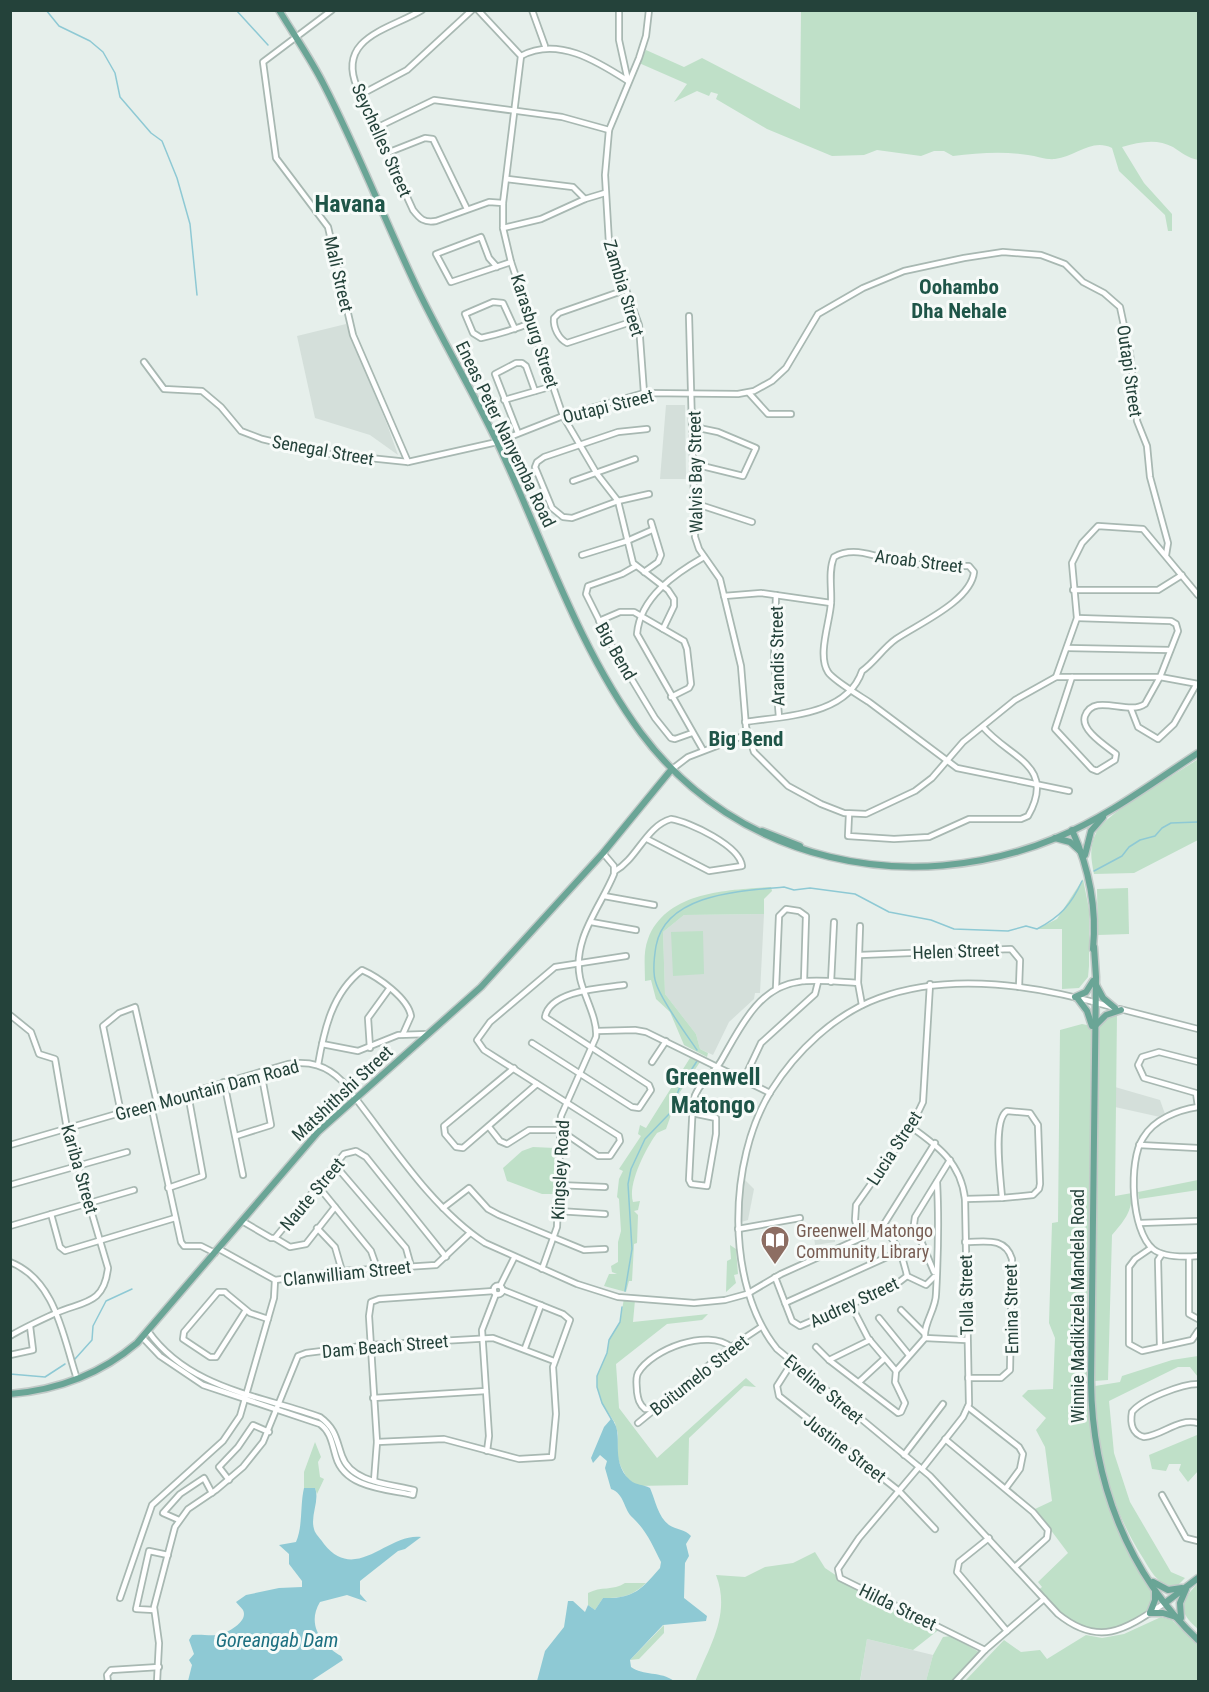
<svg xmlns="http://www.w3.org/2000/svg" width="1209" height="1692" font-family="'Roboto Condensed',sans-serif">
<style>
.built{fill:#d4dfda}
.green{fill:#bfe0c8}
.water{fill:#8ec9d4}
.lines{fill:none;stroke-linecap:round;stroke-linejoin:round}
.stream{stroke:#8ec9d4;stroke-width:1.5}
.minor-casing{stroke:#a8b8b2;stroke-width:8}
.major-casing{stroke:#c2cac8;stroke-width:9}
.minor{stroke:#fff;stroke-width:4.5}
.major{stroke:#6aa596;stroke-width:6}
.labels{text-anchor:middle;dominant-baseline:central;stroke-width:6;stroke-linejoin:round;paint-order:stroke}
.street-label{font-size:18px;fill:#24423a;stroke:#f7fbf9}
.education-label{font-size:18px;fill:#785e54;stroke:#f7fbf9;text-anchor:start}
.water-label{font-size:20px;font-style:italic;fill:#1c6f80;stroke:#f7fbf9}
.quarter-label{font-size:21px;font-weight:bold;fill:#1f5548;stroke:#f7fbf9}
.district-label{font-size:24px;font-weight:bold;fill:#1f5548;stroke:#f7fbf9}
</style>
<rect width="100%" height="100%" fill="#e6efeb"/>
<g class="built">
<polygon points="346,324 388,427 398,455 370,435 315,418 297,336"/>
<polygon points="666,405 685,405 686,479 660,479"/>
<polygon points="764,914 760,993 755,993 754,999 729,1022 713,1055 700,1049 696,1034 665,994 663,932 684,915"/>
<polygon points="1115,1087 1160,1100 1165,1114 1160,1117 1115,1107"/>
<polygon points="743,1178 754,1189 748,1220 738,1223"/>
<polygon points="835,1228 835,1242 815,1245 813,1229"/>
<polygon points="867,1639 933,1655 926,1681 860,1682"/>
</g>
<g class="green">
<path d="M801,11h397v149c-10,-2 -16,-7 -25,-13 -16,-9 -34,-5 -51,0l22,36 28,31v17h-4l-3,-16 -46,-44 -7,-23c-21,-10 -36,9 -57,11 -9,1 -18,-3 -27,-4 -24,-4 -51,-2 -75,1l-9,-5h-10l-13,5 -44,-6 -13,5 -32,1 -65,-27 -51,-30 2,-5 -7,-2 -2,4 -12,-5 -23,11 13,-18 -48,-21 7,-13 38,17 18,-9 98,51z"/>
<path d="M1198,759v81l-64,33 -40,1c-3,-15 -5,-27 2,-41 10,-21 81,-59 102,-74z"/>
<polygon points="1083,879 1089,909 1089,966 1088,977 1079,988 1062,989 1062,929 1037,929 1057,919"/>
<path d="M771,887l1,4 -8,8v15l-80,1 -21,17 2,62 31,40 4,15 8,4 -1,4 -23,-12 -14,-33 -14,-13 -5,-19 -6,1c0,-14 -2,-29 3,-42 18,-48 80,-49 123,-52z"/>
<polygon points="1128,888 1129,934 1098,935 1097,889"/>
<polygon points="703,931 704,974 673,976 671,932"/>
<path d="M1117,1013l-2,183 17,-3c0,19 -8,28 -20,42l-4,145 -14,1 4,-343 3,-16z"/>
<polygon points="1082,1024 1092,1026 1093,1054 1091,1410 1110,1502 1153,1587 1154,1606 1130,1626 1098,1632 1070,1623 1037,1591 1042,1587 1038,1582 1068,1553 1035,1509 1052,1501 1045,1447 1036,1430 1046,1418 1022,1396 1028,1390 1053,1389 1055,1338 1049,1323 1052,1223 1058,1222 1060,1030"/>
<path d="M690,1058l10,4 -22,33 -12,34 -9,4c-9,12 -30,50 -24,69l7,-1 -2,9 -4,1 4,4 -1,28 -3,1 -2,37h-3l-3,11 -22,-6 5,-12h8l-5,-2 -1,-6 7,-4v-20l3,-11 -2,-32 -2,-2 2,-18 4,-8 -4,-2 22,-33 -3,-2 2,-9 6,3z"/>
<polygon points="533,1147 555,1148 554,1194 542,1194 507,1181 503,1168 522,1151"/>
<polygon points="1198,1180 1198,1190 1139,1199 1138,1192"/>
<polygon points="730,1245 736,1249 738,1274 734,1275 736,1283 726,1292 727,1261 731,1259"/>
<polygon points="624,1298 635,1300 633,1322 708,1314 702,1320 667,1324 616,1364 619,1408 657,1458 746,1378 756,1387 744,1386 689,1438 688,1485 637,1486 627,1478 621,1467 617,1456 618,1434 615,1423 602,1403 597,1387 597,1376 607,1353 609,1340 620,1322"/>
<path d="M1198,1356v21l-8,-10h-12l-69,34 5,52 16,49 41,70 14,6 -9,9c-18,-2 -24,-14 -33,-29 -33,-51 -48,-111 -48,-172l25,-4 2,-6 50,-16z"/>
<polygon points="1198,1430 1198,1471 1188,1482 1179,1470 1181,1464 1169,1464 1166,1471 1152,1469 1149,1455 1197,1435"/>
<polygon points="315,1442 321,1457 318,1462 320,1477 324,1479 317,1494 315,1488 304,1488 304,1472"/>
<path d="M815,1552l10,16 15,10 101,50 -28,22 -46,-11 -7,42 -165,1c15,-37 36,-68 21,-107l29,2 20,-10 28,-4z"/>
<path d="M625,1583h21c-14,13 -23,15 -43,15l-8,12 -7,-5v-12c13,-7 25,-2 37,-10z"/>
<path d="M1198,1583v46c-21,-18 -18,-27 0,-46z"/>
<polygon points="1161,1617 1172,1620 1198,1645 1198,1681 965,1681 1004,1640 1021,1652 1040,1650 1047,1659 1086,1635 1102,1638 1124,1634"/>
<polygon points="664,1625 664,1633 639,1659 630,1660"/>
<polygon points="951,1636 979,1652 951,1681 926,1681 933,1655 943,1637"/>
</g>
<g class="water">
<path d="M611,1419c15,13 -3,41 19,61 7,6 13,4 20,8 5,11 8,29 19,37 7,5 16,4 22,11l-5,8 3,12 -4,7 -1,35 23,18 -1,5 -43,4 -33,35 1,7c12,9 30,4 43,14h-137l8,-30 19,-24 4,-26h5l12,11 3,-7 7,5 8,-12c30,1 38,-8 57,-30l1,-6c-8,-16 -15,-32 -28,-44 -10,-9 -8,-24 -22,-29l-6,-21 2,-7 -7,-6 -7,8 -2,-5 13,-31z"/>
<path d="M304,1488h11c5,13 -5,27 -1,41 1,5 7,10 10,15 32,40 63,-11 97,-7l-16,12 -7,2 -38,30v13l7,8 -20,-7 -27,7c-14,23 2,43 21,54l2,4 -32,21h-123l4,-16 -3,-5 5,-6 -5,-14 3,-5c9,-1 17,1 25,0 9,-1 32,-13 26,-25 -2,-3 -5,-5 -7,-8l10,-7 33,-7 23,-1v-6l-13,-17v-10l-10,-9 17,-3c7,-16 4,-37 8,-54z"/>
</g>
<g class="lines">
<g class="stream">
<polyline points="46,10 59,26 90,41 103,52 115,73 120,97 151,133 162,141 177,178 190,224 197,295"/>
<polyline points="236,10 268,45"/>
<polyline points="1094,871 1122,856 1129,847 1140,840 1155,836 1162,828 1171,823 1198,822"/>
<path d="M697,1050c-11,-16 -36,-50 -41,-67 -4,-11 -2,-25 0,-37 10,-53 86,-55 128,-59l10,3 16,-2 45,6 34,18 42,8 23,9 54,2 18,-5 11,3c23,-12 34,-24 45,-48"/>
<polyline points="625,1291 632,1249 628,1184 631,1169 645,1139 670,1113 679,1089 697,1061"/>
<polyline points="75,1359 92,1340 93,1326 106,1301 132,1289"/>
<polyline points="10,1374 45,1377 65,1364"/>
<polyline points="613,1422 602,1403 597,1387 597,1376 607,1353 609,1340 620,1322 622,1307"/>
</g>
<g class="minor-casing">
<g id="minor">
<polyline points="332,10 263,62 276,158 328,227 353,335 408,462"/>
<path d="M422,10c-31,19 -86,27 -65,77l56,123c7,9 11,13 23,11l53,-19 14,1"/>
<polyline points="478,10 521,56 503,203 503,228 511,262 563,416 597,474 618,501 633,563 668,590 674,599 674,606 663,629"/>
<polyline points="532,10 545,46"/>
<polyline points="619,10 619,40 628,81"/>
<path d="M521,56c36,-20 76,5 107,25"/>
<polyline points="360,95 407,70 472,10"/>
<polyline points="376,128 434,100 562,117 609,130"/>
<polyline points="387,153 425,138 433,139 467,209"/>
<polyline points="507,179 573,187 585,199"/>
<polyline points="503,228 541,219 585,199 605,193"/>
<polyline points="497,267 489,258 481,237 436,254 451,282 511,262"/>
<path d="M625,290l-66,23 -5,5c-1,10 5,21 13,25l70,-23"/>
<polyline points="689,316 695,537 699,549 720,579 741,666 746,727 754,752 788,786 821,804 844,813 866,814 915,791 932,778 963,742 1015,700 1056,677 1160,677 1198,684"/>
<path d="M515,329l-12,-26 -10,-1 -28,12 8,19 8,5c18,-4 35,-9 52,-16"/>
<polyline points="144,362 164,389 202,391 221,407 241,431 262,439 321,453 408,462 497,442 563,416 644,393 738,394 754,391 772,381 786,368 818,314 863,288 904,271 964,258 1003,252 1041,255 1065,264 1083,282 1104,293 1120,307 1130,354 1137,421 1147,446 1150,477 1168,543 1166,555"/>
<polyline points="644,393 639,325 609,243 605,175 609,130 639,58 646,36 649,10"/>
<polyline points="749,393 768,414 791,414"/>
<polyline points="504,400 553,386"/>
<polyline points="694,427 718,432 756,448 743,476 694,464"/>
<polyline points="647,429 618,432 544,457 537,462 535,467 552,508 563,517 572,518 618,501 649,494"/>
<polyline points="518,433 495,374 516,363 522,363 526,366 535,391"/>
<polyline points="573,481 635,459"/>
<polyline points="694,503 752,522"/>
<polyline points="582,555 627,541 652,530"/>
<polyline points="636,566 622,574 588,586 586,594 613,648 655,718 671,738 675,739 692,733"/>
<polyline points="644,572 658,562 661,555 651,522"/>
<polyline points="1073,590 1158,590 1182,575"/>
<polyline points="776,595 774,658 779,717"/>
<polyline points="724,596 761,593 831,603"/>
<polyline points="599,621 620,612 634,612 684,641 687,649 691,684 689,688 671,697"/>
<polyline points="1067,648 1170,650"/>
<polyline points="1056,677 1077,618 1072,563 1082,543 1098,526 1143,529 1198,595"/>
<path d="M1072,677l-17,52 37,40 5,2 18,-11 1,-6c-10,-8 -36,-24 -31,-38 9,-24 43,0 60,-12l15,-27 18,-46 -2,-7 -5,-3 -94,-3"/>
<polyline points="1131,709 1138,727 1158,739 1174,724 1196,685"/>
<path d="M745,722c39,-6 102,-6 117,-51 13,-9 21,-23 34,-32 22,-15 75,-38 78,-67l-5,-6c-24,-1 -48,0 -71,-4 -20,-4 -43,-17 -64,-5 -6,14 -2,32 -3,46 -1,19 -14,52 -3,69 5,8 32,24 41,30l88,66 112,23"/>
<path d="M703,750l-66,-116c3,-37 39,-61 67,-77"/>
<polyline points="671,770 688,757 748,734"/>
<path d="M849,814l-1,22 46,3 35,-2 40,-18h52l7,-3c29,-51 -19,-58 -45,-89"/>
<path d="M615,871c22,-12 31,-45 56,-52 19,3 69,27 71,47l-33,5 -62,-32"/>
<polyline points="604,896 654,905"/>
<polyline points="591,922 636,930"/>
<polyline points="860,926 858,983 862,1005"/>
<polyline points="860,955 1011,949 1020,960 1019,987"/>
<polyline points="831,982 834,922"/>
<polyline points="776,988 779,916 786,909 799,911 806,916 804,981"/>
<path d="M1112,1007c-74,-21 -159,-36 -233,-9 -44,16 -83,53 -108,93 -43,69 -46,194 6,258l153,127 128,138c42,34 68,15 107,-11"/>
<polyline points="1120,1009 1198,1029"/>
<path d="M10,1015l21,17 8,22 16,5 12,70 41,139c-4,37 -25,33 -52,45 -15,7 -31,14 -46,23"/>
<polyline points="597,1031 635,1030 646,1032 770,1093"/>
<path d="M532,1043l100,64 7,1 12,-18 -2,-5 -104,-68c5,-27 58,-29 79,-32"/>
<polyline points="322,1044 358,1051 398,1035 428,1034"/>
<polyline points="370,1048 368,1018 389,989"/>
<polyline points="652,1062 666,1041"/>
<path d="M318,1065c6,-35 14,-72 44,-95 16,7 46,28 49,46l-8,18"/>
<polyline points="514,1068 444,1126 445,1134 456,1147 463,1148 537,1084"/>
<polyline points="744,1079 761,1043 815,994 818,982"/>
<polyline points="224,1082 243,1175"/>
<polyline points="151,1105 181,1242 184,1246 201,1246 215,1253"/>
<path d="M1198,1107c-20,3 -44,12 -55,31 -15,23 -12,93 10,111 11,9 32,8 45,7"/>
<polyline points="1198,1107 1196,1093 1144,1078 1138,1065 1142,1057 1159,1052 1198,1062"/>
<path d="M1007,1111l23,2 8,12 2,59 -1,5 -6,6 -31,3c-1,-17 -10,-78 5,-87z"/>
<polyline points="121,1113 103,1026 119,1013 135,1007 157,1103"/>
<path d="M692,1113l24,5v16l-9,52 -16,-2 -2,-4 4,-78c3,-17 20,-27 28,-41 18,-31 37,-74 77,-79 19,-3 41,0 60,1"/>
<polyline points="489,1127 500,1141 507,1144 529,1130 560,1130 598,1156 610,1156 620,1141 619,1136 484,1050 477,1040 490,1022 555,967 626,956"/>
<path d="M911,1127c27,19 50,36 54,72l4,205 -6,13 -41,52"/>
<polyline points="236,1136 271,1125 261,1072"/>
<path d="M10,1145l278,-81c22,-3 38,1 54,17 44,54 85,124 143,162l92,41 41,13 76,6 31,-3 22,-6 34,-20 100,-45 54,-86"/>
<polyline points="1139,1145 1198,1148"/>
<polyline points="335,1165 406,1248 411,1266"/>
<polyline points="10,1185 127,1152"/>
<polyline points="558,1185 605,1187"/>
<polyline points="318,1186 371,1251 377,1268"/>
<polyline points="168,1188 203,1176 188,1094"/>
<polyline points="965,1199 1002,1198"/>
<polyline points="443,1208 469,1188 488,1209 499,1215 584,1250 605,1249"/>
<polyline points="558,1211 605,1214"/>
<polyline points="51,1214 60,1247 65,1251 175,1218"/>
<polyline points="242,1221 271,1238 275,1238 344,1154 356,1151 366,1157 446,1257"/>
<polyline points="1140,1223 1198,1221"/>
<polyline points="10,1226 134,1190"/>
<polyline points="317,1228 335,1247 342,1271"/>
<polyline points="738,1229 800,1218"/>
<polyline points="860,1237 855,1220 856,1205 911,1127 923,1102 930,984"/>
<polyline points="275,1238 290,1247 306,1244 335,1207"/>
<path d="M965,1242c19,0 40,-6 47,17l-2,111 -9,8h-33"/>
<polyline points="1151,1248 1135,1259 1129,1267 1129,1344 1142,1351 1192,1340 1198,1331"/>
<polyline points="219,1249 275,1280 342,1271 436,1265 470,1233"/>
<polyline points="1189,1257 1189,1314 1198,1319"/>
<path d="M10,1262c46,18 53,75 67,117"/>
<path d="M542,1269l15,-42 4,-111 35,-79c2,-18 -12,-40 -16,-59 -8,-39 20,-70 34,-104v-8l-11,-13"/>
<polyline points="934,1272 914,1224 915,1217 950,1160"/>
<polyline points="907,1276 926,1285 934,1277"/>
<path d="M775,1277l17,44 8,5 94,-40 13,-10c-3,-16 -11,-39 -26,-47"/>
<circle cx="498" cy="1290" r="4.5"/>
<polyline points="500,1286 514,1258"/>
<polyline points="785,1303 898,1252"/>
<polyline points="851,1305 868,1338 896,1371"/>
<polyline points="246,1310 216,1357 210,1357 183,1339 184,1332 218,1292 225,1292 227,1294 250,1313 268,1319"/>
<polyline points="901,1310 924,1333"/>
<polyline points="879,1318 909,1355"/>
<path d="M143,1338l17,18 43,29 117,39c11,8 12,20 16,33 9,31 50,32 77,38l1,-5c-23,-6 -63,-7 -72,-34 -6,-17 -6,-27 -22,-39 -61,-22 -131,-28 -172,-86"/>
<polyline points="925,1338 966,1340"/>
<polyline points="1160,1346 1158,1260 1162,1254"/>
<path d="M816,1347l13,13 69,53 3,-1 4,-9 -10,-21 1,-11 29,-33c-2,-14 11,-29 11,-44 2,-37 3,-75 1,-112"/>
<polyline points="525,1348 541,1305"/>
<polyline points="10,1355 33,1350 30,1326"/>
<polyline points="829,1360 870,1340"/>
<polyline points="791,1364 777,1386 779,1396 899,1491 935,1529"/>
<polyline points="859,1382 884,1359"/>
<path d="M1198,1384c-16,0 -56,15 -66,28 -2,11 0,22 12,25 20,-2 33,-19 54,-14"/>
<polyline points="373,1398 486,1391"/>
<polyline points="968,1407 1019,1447 1023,1454 1020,1469 1006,1488"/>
<path d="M653,1409h-8c-6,-5 -7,-10 -8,-17 0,-6 -2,-13 1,-19 14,-24 70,-45 93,-26"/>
<polyline points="638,1423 731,1347 761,1327"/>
<polyline points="945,1439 1033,1512 1048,1530 1047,1538 1016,1566"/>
<polyline points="377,1442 444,1439 519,1459 552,1457 556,1414 553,1367 570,1320 563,1314 503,1290"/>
<polyline points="487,1451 489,1436 482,1330 496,1294"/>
<polyline points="904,1455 943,1404"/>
<polyline points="919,1467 859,1538 838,1569 840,1578 985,1650"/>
<polyline points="229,1480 219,1467 238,1447 253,1425 269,1432"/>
<polyline points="374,1481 377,1442 369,1316 371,1302 379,1299 494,1291"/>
<polyline points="1162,1495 1186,1538 1198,1541"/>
<polyline points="179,1520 163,1513 180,1494 204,1478 212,1493"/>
<polyline points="989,1538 959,1562 957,1572 1007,1631"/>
<polyline points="120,1598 152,1505 223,1441 240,1416 274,1298 275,1280"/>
<polyline points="154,1610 136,1609 149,1551 168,1555"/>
<polyline points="108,1682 107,1675 111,1670 159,1667"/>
<polyline points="157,1682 159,1643 154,1607 175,1527 188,1509 216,1490 243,1467 263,1442 298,1356 306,1353 370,1345 493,1338 554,1361"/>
<polyline points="955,1682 985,1650 1044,1599"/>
</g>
</g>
<g class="major-casing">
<g id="major">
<path d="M279,10c15,25 32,49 45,75 34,66 61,136 93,203 25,52 55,102 80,154 46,97 80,204 144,291 96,129 268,166 415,105 51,-21 96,-55 142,-85"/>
<path d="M1072,830c17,38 25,78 21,119"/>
<polyline points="762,831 800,846"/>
<polyline points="1055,838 1070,842 1080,851"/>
<polyline points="1085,855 1091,831 1103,817"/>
<path d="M1094,947l2,30 -5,405c1,97 36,191 107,258"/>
<polyline points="1096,985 1103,998 1115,1008"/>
<polyline points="1075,997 1086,992 1093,981"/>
<polyline points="1078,999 1087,1011 1092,1026"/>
<polyline points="1095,1026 1106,1015 1121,1010"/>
<path d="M10,1394c47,-4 91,-20 127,-51l181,-211 163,-145 122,-134 68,-83"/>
<polyline points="1153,1582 1168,1590 1182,1588"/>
<polyline points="1165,1603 1198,1578"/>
<polyline points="1150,1613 1163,1613 1176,1617"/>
<polyline points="1150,1613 1155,1600 1155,1591"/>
<polyline points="1181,1618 1180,1603 1186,1589"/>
</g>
</g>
<use href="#minor" class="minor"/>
<use href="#major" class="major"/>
</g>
<defs>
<g id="library-pin" transform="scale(1.5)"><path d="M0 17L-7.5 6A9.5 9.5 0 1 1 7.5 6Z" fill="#8d6e63" stroke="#f7fbf9"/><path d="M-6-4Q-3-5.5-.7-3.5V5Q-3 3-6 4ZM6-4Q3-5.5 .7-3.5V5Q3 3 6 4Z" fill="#fff"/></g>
</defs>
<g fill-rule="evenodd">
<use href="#library-pin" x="775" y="1240"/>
</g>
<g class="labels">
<g class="street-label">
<text transform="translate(382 140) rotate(66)">Seychelles Street</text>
<text transform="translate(339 274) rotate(77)">Mali Street</text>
<text transform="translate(624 288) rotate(73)">Zambia Street</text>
<text transform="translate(535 331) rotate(72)">Karasburg Street</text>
<text transform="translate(1130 371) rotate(82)">Outapi Street</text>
<text transform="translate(608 406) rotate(-14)">Outapi Street</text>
<text transform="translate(506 434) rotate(64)">Eneas Peter Nanyemba Road</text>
<text transform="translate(323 450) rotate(10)">Senegal Street</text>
<text transform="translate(695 472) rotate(-91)">Walvis Bay Street</text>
<text transform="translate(919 561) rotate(7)">Aroab Street</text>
<text transform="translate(616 651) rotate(60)">Big Bend</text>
<text transform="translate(777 656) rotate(-91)">Arandis Street</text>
<text transform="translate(956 951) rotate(-2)">Helen Street</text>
<text transform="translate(207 1090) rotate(-15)">Green Mountain Dam Road</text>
<text transform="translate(342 1093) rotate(-43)">Matshithshi Street</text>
<text transform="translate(894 1148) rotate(-57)">Lucia Street</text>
<text transform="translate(80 1169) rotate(74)">Kariba Street</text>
<text transform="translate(560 1170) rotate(-87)">Kingsley Road</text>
<text transform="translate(312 1194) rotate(-50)">Naute Street</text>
<text transform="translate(347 1273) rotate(-6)">Clanwilliam Street</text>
<text transform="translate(966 1295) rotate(-91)">Tolla Street</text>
<text transform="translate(854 1302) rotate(-25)">Audrey Street</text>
<text transform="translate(1077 1306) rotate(-90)">Winnie Madikizela Mandela Road</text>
<text transform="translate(1011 1309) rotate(-91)">Emina Street</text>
<text transform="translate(385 1346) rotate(-5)">Dam Beach Street</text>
<text transform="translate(699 1375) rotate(-38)">Boitumelo Street</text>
<text transform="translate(824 1389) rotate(40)">Eveline Street</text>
<text transform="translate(845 1448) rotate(38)">Justine Street</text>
<text transform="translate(898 1607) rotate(26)">Hilda Street</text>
</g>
<g class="education-label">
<text x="796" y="1230">Greenwell Matongo<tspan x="796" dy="21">Community Library</tspan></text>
</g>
<g class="water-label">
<text x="277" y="1640">Goreangab Dam</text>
</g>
<g class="quarter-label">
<text x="959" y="287">Oohambo<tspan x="959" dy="24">Dha Nehale</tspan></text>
<text x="746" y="739">Big Bend</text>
</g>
<g class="district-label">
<text x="350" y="204">Havana</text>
<text x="713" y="1077">Greenwell<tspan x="713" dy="28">Matongo</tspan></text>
</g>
</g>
<rect width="1209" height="1692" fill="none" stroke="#24423a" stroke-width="24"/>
</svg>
